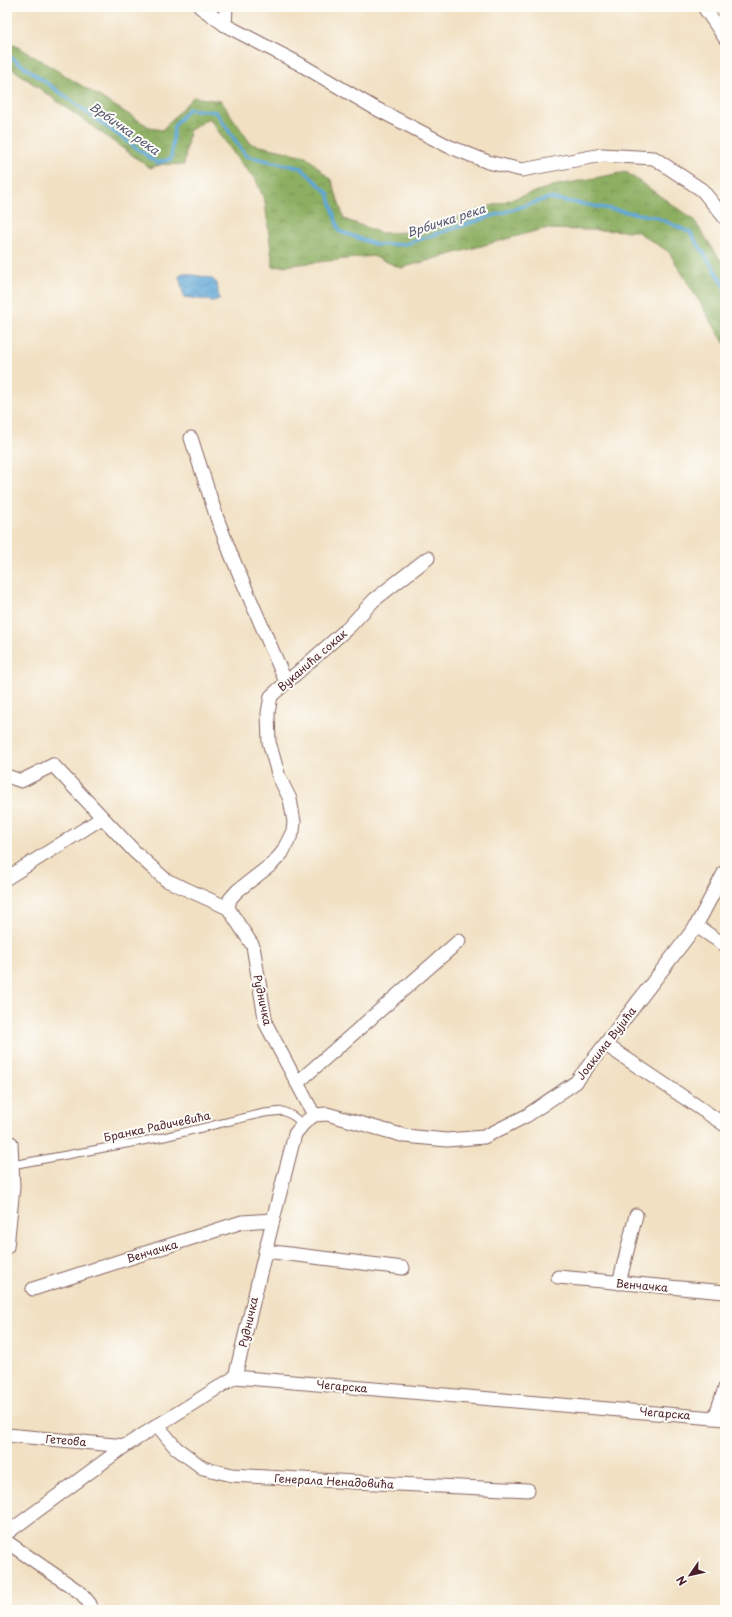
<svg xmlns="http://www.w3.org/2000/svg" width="732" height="1617" font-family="'Playpen Sans',sans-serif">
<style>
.forest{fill:url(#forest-crowns);stroke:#6c6746}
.water{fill:url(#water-waves);stroke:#546380}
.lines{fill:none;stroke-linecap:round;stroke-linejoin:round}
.stream{stroke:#5fa7d6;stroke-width:3.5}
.lane-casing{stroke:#846360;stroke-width:9}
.street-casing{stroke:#846360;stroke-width:15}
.lane{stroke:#fff;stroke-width:7}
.street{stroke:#fff;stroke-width:13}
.labels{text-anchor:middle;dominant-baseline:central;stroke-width:4;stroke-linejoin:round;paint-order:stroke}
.street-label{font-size:11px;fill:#4a1f2b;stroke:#fdfcf7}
.water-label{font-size:12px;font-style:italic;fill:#52556f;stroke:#fdfcf7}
</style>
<defs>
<pattern id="forest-crowns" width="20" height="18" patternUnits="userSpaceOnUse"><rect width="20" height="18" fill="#8daf62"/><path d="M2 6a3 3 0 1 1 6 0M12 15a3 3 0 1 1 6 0" fill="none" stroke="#758e51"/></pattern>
<pattern id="water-waves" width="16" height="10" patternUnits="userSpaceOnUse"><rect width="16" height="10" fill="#5fa7d6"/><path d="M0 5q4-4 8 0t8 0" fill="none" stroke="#5087ae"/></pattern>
</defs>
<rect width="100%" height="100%" fill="#fdfcf7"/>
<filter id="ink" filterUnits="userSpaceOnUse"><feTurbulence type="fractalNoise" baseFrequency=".025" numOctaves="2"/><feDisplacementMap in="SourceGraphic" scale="8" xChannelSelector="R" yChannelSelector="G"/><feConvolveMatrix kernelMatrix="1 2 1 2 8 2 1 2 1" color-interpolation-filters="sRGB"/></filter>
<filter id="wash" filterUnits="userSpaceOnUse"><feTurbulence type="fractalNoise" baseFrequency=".012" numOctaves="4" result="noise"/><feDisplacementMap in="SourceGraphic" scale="16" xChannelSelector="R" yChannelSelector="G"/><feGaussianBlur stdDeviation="0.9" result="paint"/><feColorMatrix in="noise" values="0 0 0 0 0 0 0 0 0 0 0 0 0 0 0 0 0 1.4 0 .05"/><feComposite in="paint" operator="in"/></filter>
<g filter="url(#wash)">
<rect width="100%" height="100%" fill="#f1e0c2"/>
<polygon class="forest" points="7,45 15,45 151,128 162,130 193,97 221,101 251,144 306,156 332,181 344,219 381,233 410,232 553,186 626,172 694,220 725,267 725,344 669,252 636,231 543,229 401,268 373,256 273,267 265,202 256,180 239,161 209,118 189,131 184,165 163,164 150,168 7,65"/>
<polygon class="water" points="182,273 211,278 217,283 219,299 213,301 184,297 179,276"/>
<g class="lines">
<polyline class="stream" points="7,57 11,57 157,163 171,159 174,126 188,109 216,112 246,156 301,168 328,193 339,231 377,245 405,244 549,198 655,217 690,232 723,283 725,289"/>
</g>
</g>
<g filter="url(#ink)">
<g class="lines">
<g class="lane-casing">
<polyline id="lane" points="12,1165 164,1137 264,1113 283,1111 293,1116 303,1124"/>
</g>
<g class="street-casing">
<g id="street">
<polyline points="200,7 225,25 298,63 373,107 448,146 488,162 522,170 602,155 654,158 702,190 725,218"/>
<polyline points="704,7 725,38"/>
<polyline points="225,25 226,7"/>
<polyline points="191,438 217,518 232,557 286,682"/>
<polyline points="7,776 21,781 53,765 135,852 166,880 228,908 253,946 266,1024 314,1115"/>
<polyline points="7,878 102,818"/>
<polyline points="228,908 230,899 237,891 272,864 282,853 293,831 294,822 290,799 279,777 269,742 268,713 271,696 349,627 374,600 428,558"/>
<polyline points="696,926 725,945"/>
<polyline points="606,1045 725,1125"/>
<polyline points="297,1083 459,941"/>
<polyline points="314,1115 327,1114 405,1136 447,1140 484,1137 526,1116 576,1082 696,926 725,871"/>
<polyline points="7,1247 13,1187 11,1143"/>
<polyline points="265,1251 403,1268"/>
<polyline points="558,1277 725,1292"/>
<polyline points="619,1283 636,1215"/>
<polyline points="33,1289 242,1222 273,1220"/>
<polyline points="235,1377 273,1220 295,1134 303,1124 314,1115"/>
<polyline points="715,1417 725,1388"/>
<polyline points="157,1425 176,1448 203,1468 232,1475 354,1482 528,1490"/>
<polyline points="7,1435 125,1446"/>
<polyline points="7,1533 125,1446 235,1377 725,1419"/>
<polyline points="7,1542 81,1593 90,1604 91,1610"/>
</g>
</g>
<use href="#lane" class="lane"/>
<use href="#street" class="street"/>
</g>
</g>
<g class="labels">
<g class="street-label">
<text transform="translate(312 660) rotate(-41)">Вуканића сокак</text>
<text transform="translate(263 1000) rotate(78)">Рудничка</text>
<text transform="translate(606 1043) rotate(-52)">Јоакима Вујића</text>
<text transform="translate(157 1126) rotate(-12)">Бранка Радичевића</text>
<text transform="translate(152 1251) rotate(-17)">Венчачка</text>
<text transform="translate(642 1285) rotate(5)">Венчачка</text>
<text transform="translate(248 1322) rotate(-77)">Рудничка</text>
<text transform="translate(342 1386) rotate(5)">Чегарска</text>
<text transform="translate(665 1413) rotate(5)">Чегарска</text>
<text transform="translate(66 1440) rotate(5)">Гетеова</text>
<text transform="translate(334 1481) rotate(3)">Генерала Ненадовића</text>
</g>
<g class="water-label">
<text transform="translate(125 128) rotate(35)">Врбичка река</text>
<text transform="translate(446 220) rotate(-18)">Врбичка река</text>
</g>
</g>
<rect width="732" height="1617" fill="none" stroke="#fdfcf7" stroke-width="24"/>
<g transform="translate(690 1575) rotate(236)" stroke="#fdfcf7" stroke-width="3" paint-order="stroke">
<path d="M0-3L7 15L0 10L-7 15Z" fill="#4a1f2b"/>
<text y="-6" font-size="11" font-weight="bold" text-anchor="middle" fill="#4a1f2b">N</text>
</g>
</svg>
